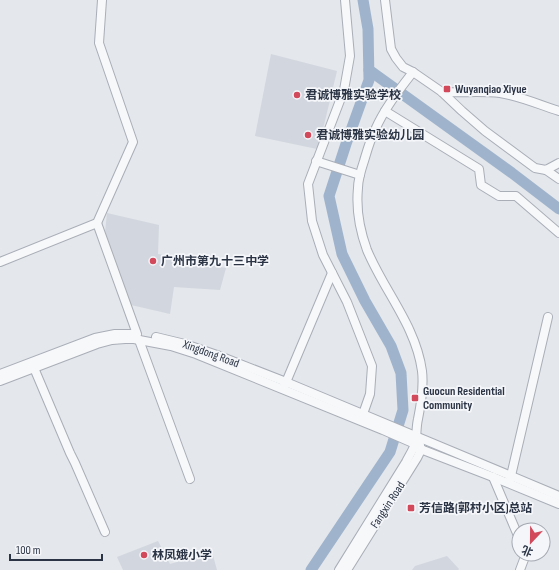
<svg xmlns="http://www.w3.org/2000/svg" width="559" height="570" font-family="'Sofia Sans Condensed','Noto Sans SC',sans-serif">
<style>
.built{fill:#d2d6de}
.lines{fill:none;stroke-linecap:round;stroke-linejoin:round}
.river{stroke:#9fb4cc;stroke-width:11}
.minor-casing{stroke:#a9aeb7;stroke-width:10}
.minor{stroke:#f7f8fa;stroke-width:8}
.poi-dot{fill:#d1495b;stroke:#f4f6f9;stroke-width:1.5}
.labels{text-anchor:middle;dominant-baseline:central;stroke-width:3.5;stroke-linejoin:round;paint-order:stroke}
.poi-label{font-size:12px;font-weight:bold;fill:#2b3445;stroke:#f4f6f9;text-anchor:start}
.street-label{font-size:12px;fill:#2b3445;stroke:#f4f6f9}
</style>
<rect width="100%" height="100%" fill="#e4e7ec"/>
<g class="built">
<polygon points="271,54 337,71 324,125 317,149 255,136"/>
<polygon points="107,213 159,225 158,254 226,268 220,290 174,287 170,314 131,305 105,233"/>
<polygon points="158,541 170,564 212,552 217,570 123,570 117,557"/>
<polygon points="447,556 459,569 458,570 412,570 415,566"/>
</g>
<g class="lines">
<g class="river">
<polyline points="369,70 512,173 559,209"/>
<polyline points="311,570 390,452 403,410 401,373 391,346 365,301 342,254 329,196 346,144 369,80 368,29 363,0"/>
</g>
<g class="minor-casing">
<g id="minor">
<polyline points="345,0 350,56 344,90 308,184 312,221 323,255 347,302 372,366 370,394 363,414"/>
<polyline points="385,0 391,49 396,58 403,67 413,72 442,92 462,111 485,131 535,168 546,170 559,163"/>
<path d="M442,92c19,1 39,-1 58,1 20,3 40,12 59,18"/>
<polyline points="385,111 479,169 481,185 499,196 516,196 559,233"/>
<polyline points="316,161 360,175"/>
<polyline points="546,170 559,179"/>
<polyline points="97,223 137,334"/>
<polyline points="0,262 97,223 133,142 99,43 102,0"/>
<polyline points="156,337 185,344 217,355 286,382 559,496"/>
<polyline points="139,340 190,479"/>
<polyline points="34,368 70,453 75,463 105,532"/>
<polyline points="0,374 95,338 115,334 133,334"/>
<polyline points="0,381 97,344 112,340 125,339 134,339 171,346 196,354 383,430 415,444 423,450 493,477 559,504"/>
<polyline points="284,387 332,273"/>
<polyline points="493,477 519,538"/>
<polyline points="510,480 548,317"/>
<path d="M339,570l67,-108c3,-6 7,-12 9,-18 2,-8 1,-17 3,-25 3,-15 6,-32 4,-48 -6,-45 -38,-80 -55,-121 -7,-19 -11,-42 -9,-62 0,-9 3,-18 6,-27 3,-10 6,-21 11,-31 9,-21 24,-40 38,-58"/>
<polyline points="347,570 417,458 420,452 420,445"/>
<polyline points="520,570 526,554"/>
</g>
</g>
<use href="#minor" class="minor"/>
</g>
<g class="poi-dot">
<rect x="443" y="85" width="8" height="8" rx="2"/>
<circle cx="297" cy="95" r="4"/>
<circle cx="308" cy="135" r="4"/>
<circle cx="153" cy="261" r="4"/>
<rect x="411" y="394" width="8" height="8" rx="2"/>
<rect x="407" y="504" width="8" height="8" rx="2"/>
<circle cx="144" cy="555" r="4"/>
</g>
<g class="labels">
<g class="poi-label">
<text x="455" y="89">Wuyanqiao Xiyue</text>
<text x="305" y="95">君诚博雅实验学校</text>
<text x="316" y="135">君诚博雅实验幼儿园</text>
<text x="161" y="261">广州市第九十三中学</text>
<text x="423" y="391">Guocun Residential<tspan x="423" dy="14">Community</tspan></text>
<text x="419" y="508">芳信路(郭村小区)总站</text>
<text x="152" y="555">林凤娥小学</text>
</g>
<g class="street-label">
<text transform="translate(211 354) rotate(20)">Xingdong Road</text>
<text transform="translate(388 505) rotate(-57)">Fangxin Road</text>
</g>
</g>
<g transform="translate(531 542) rotate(202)"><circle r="19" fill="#f4f6f9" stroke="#a4a8b1"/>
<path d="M0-3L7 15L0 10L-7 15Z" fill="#d1495b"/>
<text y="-6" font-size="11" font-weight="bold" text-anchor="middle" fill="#2b3445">北</text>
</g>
<path d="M10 554v6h92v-6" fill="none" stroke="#2b3445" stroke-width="2"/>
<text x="16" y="554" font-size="12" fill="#2b3445" stroke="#f4f6f9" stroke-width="3" paint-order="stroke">100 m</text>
</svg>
